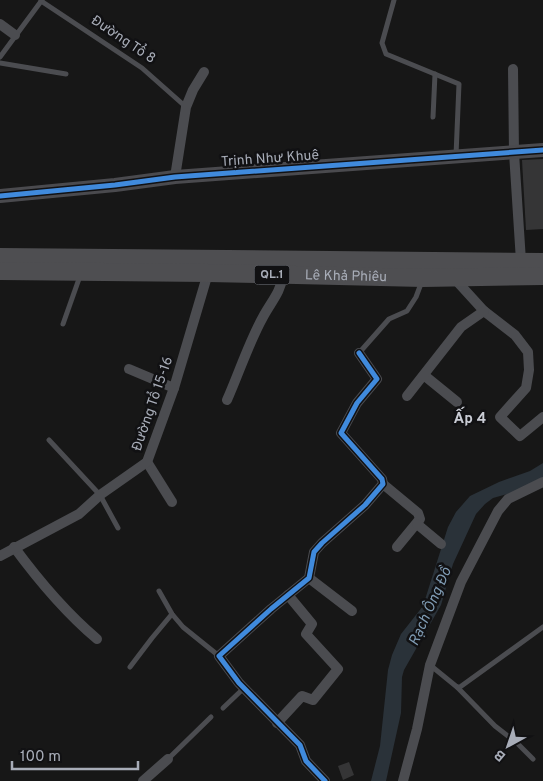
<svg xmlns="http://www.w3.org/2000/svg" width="543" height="781" font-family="Overpass,sans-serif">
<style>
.water{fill:#2a3239}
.building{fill:#353536}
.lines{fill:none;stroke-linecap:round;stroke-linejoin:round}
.lane{stroke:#4b4c50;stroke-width:5}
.street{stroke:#4b4c50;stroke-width:10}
.secondary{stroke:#4a4a4e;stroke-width:14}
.highway{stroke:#4e4e51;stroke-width:18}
.cycleway-casing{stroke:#111113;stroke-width:8}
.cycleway{stroke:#408adc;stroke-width:5}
.labels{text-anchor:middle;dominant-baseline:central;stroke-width:5;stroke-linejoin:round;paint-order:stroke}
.shield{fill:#111113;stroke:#7b7e86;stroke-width:1}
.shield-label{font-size:12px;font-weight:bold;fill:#a8adb8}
.street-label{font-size:14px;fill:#a8adb8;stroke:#111113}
.neighbourhood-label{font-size:15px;font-weight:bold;fill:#c9ccd4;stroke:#111113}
.water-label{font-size:15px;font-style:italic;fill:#7f9bb3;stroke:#111113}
</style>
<rect width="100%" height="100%" fill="#171717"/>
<polygon class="water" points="543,463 543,481 522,490 493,498 485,504 476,514 453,564 441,605 404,670 402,677 401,713 386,781 371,781 380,746 388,670 392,655 401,634 423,606 448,527 456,512 470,496 499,482 530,471"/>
<g class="building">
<polygon points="543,159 543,229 526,230 522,160"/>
<polygon points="349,762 354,775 343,780 338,766"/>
</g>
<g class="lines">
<g class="lane">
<polyline points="394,0 382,43 386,54 459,84 456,155"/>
<polyline points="41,1 142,68 186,107"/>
<polyline points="0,57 42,0"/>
<polyline points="0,63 66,74"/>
<polyline points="433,117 435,74"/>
<polyline points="63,324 80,276"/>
<polyline points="359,353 389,319 407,311 416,297 422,281"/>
<polyline points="49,440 100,495 118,528"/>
<polyline points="159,591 172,614 183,627 219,656"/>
<polyline points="430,665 457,687 460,687 543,627"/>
<polyline points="130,667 152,638 172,614"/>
<polyline points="457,687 495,726 517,743 533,759"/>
<polyline points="223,708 244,688"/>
<polyline points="168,759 211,717"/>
</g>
<g class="street">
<polyline points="0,24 15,35"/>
<polyline points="513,69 514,153 521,261"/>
<polyline points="175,177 186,107 193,90 204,72"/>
<polyline points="453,277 484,311 515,335 528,352 529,370 526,388 500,417 520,436 543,417"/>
<polyline points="129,369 174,388"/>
<polyline points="425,376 457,402"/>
<polyline points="407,396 461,327 484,311"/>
<path d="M227,400c12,-27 22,-58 36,-83 8,-15 18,-25 20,-42"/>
<polyline points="147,462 172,502"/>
<polyline points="383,484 418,513 420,519 397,547"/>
<polyline points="417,524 441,544"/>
<path d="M14,547c25,34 51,65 83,92"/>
<polyline points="0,556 79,514 100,495 147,462 174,388 208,273"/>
<polyline points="309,578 352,611"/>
<polyline points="277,723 302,696 313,700 338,669 306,634 312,624 288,595"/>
<polyline points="143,781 168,759"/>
<polyline points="325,781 306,761 300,745 239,683 219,656 271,609 309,578 314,552 322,543 365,505 383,484 382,479 341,433 357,403 377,379 359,353"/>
<polyline points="403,781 417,729 430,665 461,582 498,511 508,499 543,482"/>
</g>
<polyline class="secondary" points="0,196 115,185 175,177 543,150"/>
<g class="highway">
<polyline points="0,257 543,262"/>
<path id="s1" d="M0,271l208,2 215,5 120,-2"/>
</g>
<g class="cycleway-casing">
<g id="cycleway">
<polyline points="0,196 115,185 175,177 543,150"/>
<polyline points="325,781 306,761 300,745 239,683 219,656 271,609 309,578 314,552 322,543 365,505 383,484 382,479 341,433 357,403 377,379 359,353"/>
</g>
</g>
<use href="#cycleway" class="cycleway"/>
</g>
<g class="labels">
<rect class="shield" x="254.5" y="265.5" width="35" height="19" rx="4"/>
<g class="shield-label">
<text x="272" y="275">QL.1</text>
</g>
<g class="street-label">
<text transform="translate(123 40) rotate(34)">Đường Tổ 8</text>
<text transform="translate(270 159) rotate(-4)">Trịnh Như Khuê</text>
<text stroke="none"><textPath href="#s1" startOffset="346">Lê Khả Phiêu</textPath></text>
<text transform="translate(153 404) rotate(-71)">Đường Tổ 15-16</text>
</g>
<g class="neighbourhood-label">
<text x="470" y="419">Ấp 4</text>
</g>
<g class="water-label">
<text transform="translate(431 607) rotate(-66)">Rạch Ông Đồ</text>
</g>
</g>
<g transform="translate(508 746) rotate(220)" stroke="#111113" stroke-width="4" paint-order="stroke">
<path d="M0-4L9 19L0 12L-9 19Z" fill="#a8adb8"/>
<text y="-8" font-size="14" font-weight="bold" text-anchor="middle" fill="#a8adb8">B</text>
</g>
<path d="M12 761v8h126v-8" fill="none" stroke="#a8adb8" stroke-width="2.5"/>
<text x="20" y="761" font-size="15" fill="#a8adb8" stroke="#111113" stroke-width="4" paint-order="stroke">100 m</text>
</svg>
